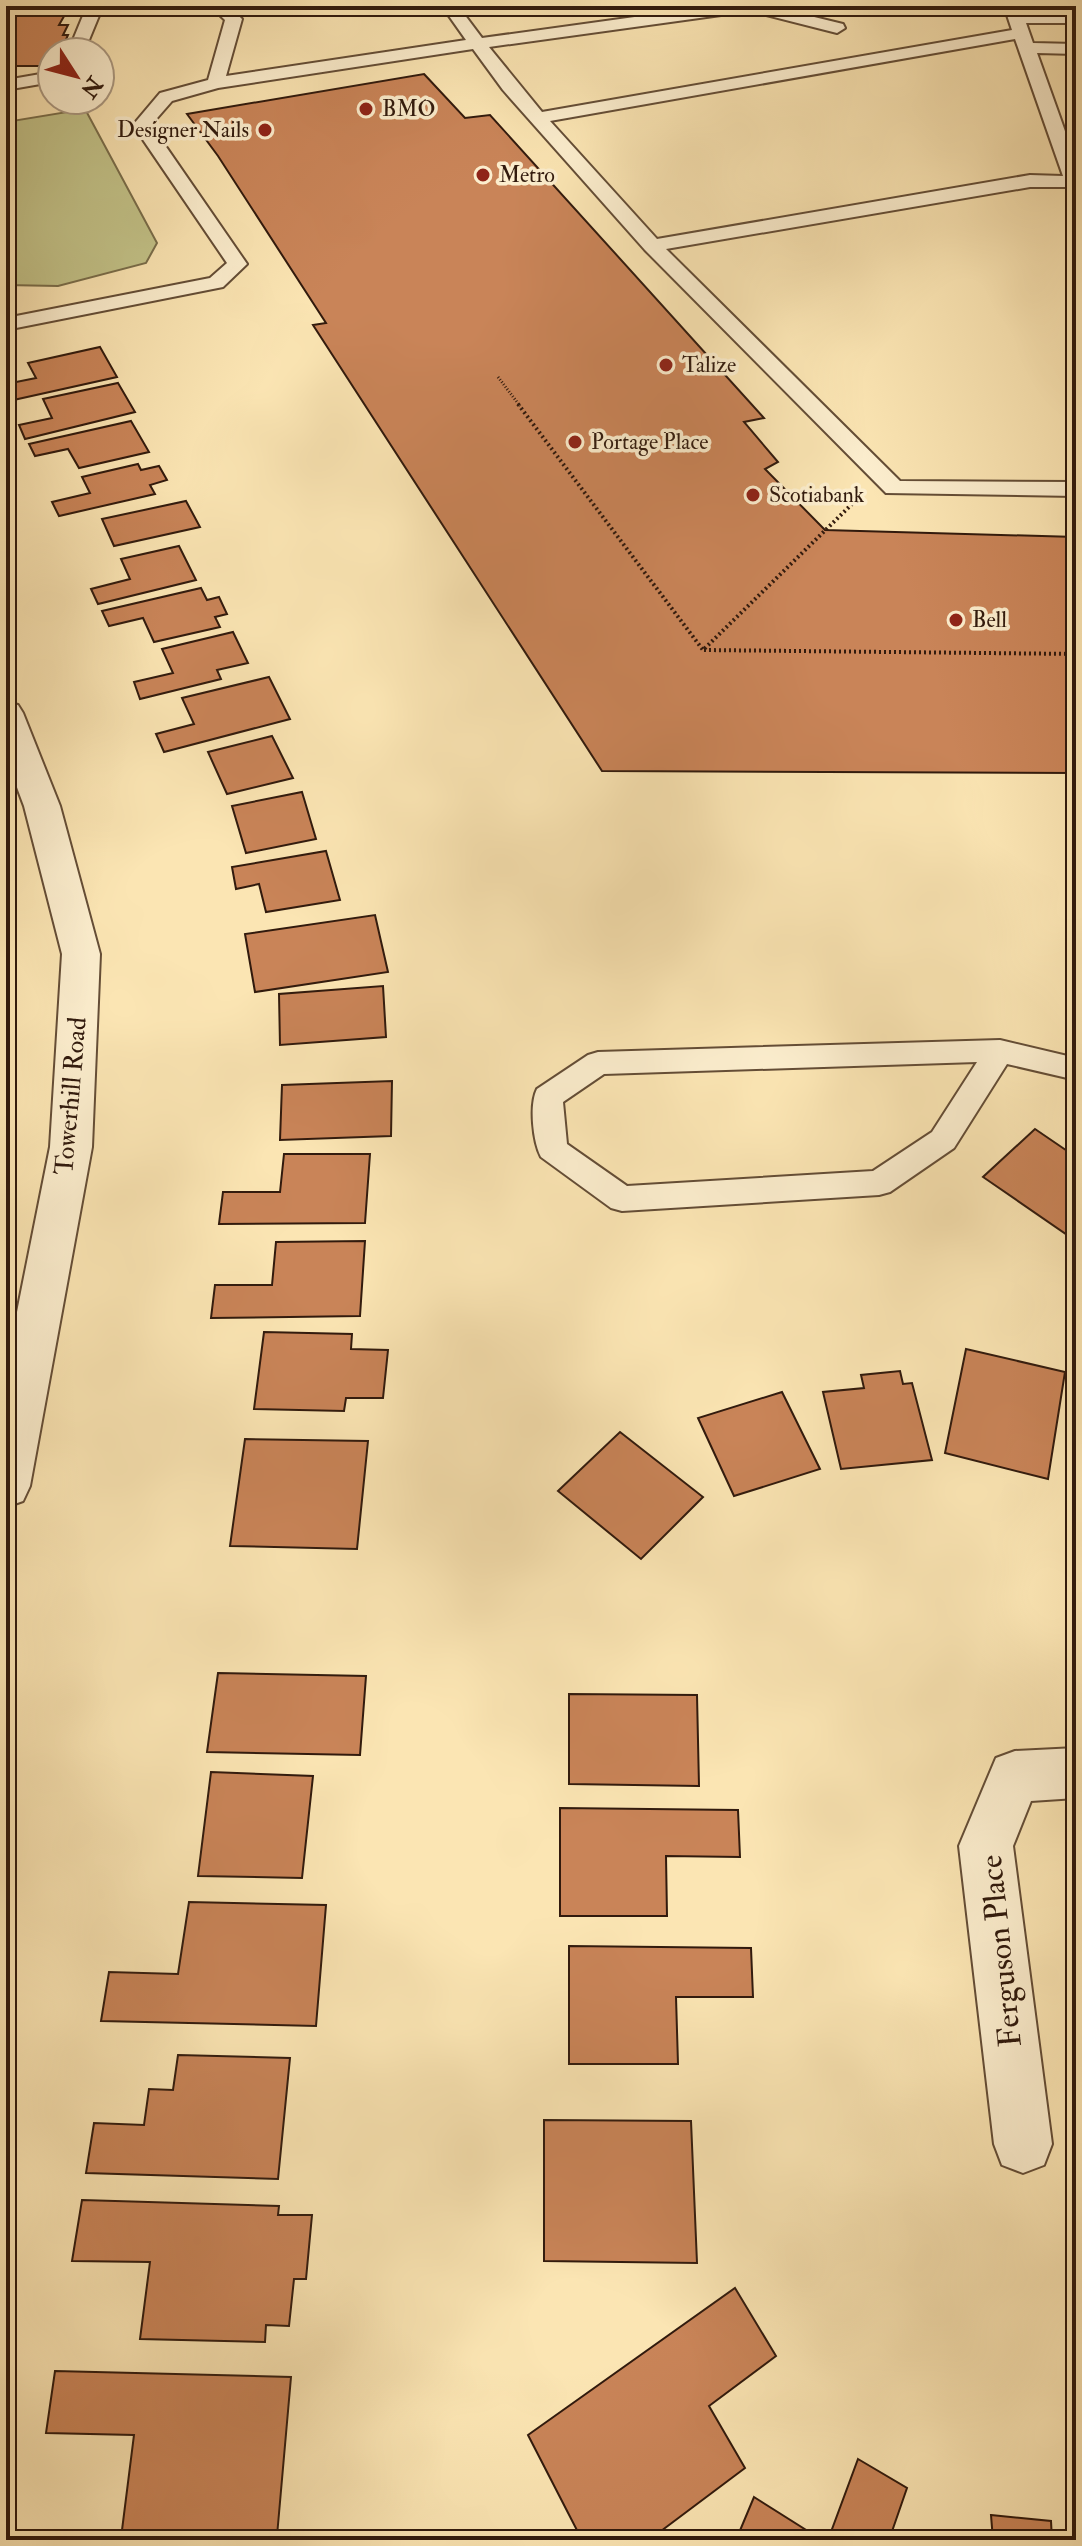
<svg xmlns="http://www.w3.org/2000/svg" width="1082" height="2546" font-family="'IM FELL Double Pica',serif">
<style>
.green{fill:#c3c389;stroke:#7a6e4b;stroke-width:2}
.building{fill:#c98458;stroke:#311a0d;stroke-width:2}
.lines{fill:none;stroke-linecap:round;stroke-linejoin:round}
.service-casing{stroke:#644d36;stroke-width:4}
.minor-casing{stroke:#644d36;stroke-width:4}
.tertiary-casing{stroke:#644d36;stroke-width:4}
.path-far1{stroke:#311a0d;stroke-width:3;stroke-dasharray:1 2;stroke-linecap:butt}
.path{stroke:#311a0d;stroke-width:4;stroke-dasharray:2 3;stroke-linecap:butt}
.service{fill:#fceece;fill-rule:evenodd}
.minor{fill:#fceece;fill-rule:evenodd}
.tertiary{fill:#fceece;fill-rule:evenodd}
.poi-dot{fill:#8f2418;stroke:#fceece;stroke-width:3}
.labels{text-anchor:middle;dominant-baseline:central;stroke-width:7;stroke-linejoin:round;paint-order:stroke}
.far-poi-label{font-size:22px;fill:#311a0d;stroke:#fceece;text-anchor:start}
.street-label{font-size:26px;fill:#311a0d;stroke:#fceece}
.near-street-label{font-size:32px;fill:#311a0d;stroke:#fceece}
</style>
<rect width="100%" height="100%" fill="#fbe5b3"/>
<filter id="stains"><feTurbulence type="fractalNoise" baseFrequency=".0025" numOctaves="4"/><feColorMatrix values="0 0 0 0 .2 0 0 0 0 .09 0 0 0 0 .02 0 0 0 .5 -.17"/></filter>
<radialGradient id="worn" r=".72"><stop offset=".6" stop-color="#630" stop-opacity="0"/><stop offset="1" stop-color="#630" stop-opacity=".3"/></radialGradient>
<polygon class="green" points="85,109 157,243 146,263 58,286 6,285 6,122"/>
<g class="building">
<polygon points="13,11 67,11 59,25 68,25 63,35 68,35 64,44 59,44 56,52 52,52 50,66 6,66 6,41 12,35 6,35 6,30"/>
<polygon points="424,74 465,118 490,115 764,418 744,422 778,462 765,469 825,530 1076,537 1076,773 602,771 313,325 326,323 218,156 187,114"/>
<polygon points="100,347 117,377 9,401 6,384 36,378 28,363"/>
<polygon points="118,383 135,412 25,439 19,425 52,418 43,399"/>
<polygon points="131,421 149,452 79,468 68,449 35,456 29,444"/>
<polygon points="138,464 141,470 159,466 167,480 150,485 155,494 59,516 52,502 90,493 82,477"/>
<polygon points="186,501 200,527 114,546 102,519"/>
<polygon points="179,546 196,580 98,604 91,589 130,579 121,559"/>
<polygon points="201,588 207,600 219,597 227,614 215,617 220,627 154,642 143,618 109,626 102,611"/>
<polygon points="233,632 248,663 217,670 221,679 140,699 134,682 173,673 162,649"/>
<polygon points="269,677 290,719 164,752 156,734 194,724 182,698"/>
<polygon points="272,736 293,778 227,794 208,752"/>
<polygon points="302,792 316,839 246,853 232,806"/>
<polygon points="326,851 340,900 266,912 259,884 236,889 232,867"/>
<polygon points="375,915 388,972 255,992 245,934"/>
<polygon points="383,986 386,1037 280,1045 279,994"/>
<polygon points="392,1081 391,1136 280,1140 282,1085"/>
<polygon points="1035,1129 1076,1157 1076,1241 983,1177"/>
<polygon points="284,1154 370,1154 365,1223 219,1224 223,1192 280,1192"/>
<polygon points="365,1241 360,1316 211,1318 215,1285 272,1285 276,1242"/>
<polygon points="264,1332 352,1334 351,1349 388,1350 383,1398 346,1398 344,1411 254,1409"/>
<polygon points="966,1349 1065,1372 1048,1479 945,1453"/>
<polygon points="900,1371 903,1384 912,1383 932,1460 841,1469 823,1392 864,1388 861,1375"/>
<polygon points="782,1392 820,1469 734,1496 698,1418"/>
<polygon points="620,1432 703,1497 641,1559 558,1491"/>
<polygon points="245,1439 368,1441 357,1549 230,1546"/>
<polygon points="218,1673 366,1676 360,1755 207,1752"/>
<polygon points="569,1694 697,1695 699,1786 569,1784"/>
<polygon points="211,1772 313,1776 302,1878 198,1876"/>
<polygon points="560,1808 738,1810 740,1857 666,1856 667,1916 560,1916"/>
<polygon points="189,1902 326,1905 316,2026 101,2021 109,1972 178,1974"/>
<polygon points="569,1946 751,1948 753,1997 676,1997 678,2064 569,2064"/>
<polygon points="178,2055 290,2058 278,2179 86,2173 94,2123 144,2125 149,2089 173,2090"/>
<polygon points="544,2120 691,2121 697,2263 544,2261"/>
<polygon points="82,2200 279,2206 278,2215 312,2215 306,2279 294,2279 289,2326 266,2325 265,2342 140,2339 150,2262 72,2261"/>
<polygon points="735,2288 776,2356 709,2406 745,2468 649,2540 582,2540 528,2435"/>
<polygon points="55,2371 291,2377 277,2536 122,2530 134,2435 46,2433"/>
<polygon points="858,2459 907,2488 889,2540 828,2540"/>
<polygon points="754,2497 822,2540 736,2540"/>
<polygon points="991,2515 1051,2521 1052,2540 993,2540"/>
</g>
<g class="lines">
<g class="service-casing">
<g id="service">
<polygon points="87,6 103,6 84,52 68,52"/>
<path d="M210,6h18l14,13 -16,57 240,-36 -24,-34h16l24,32 232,-32h55l74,18 2,4 -8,5 -87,-22 -261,36 53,65 470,-82 -8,-24h16l3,7h53v10h-50l7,20 43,1v10l-39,-1 39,109v32l-9,-7h-37l-364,62 234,232 176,1v14l-190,-3 -241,-243 -142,-160 -30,-41 -255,39 -46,13 -21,24 96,139 -24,23 -217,43v-12l204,-40 17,-15 -94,-138 27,-32 48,-13 17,-60zM1015,39l48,137 -33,-1 -373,64 -107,-118z"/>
<polygon points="52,72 52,82 6,90 6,80"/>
<path d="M1000,1040l76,18v22l-69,-16 -53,84 -64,44 -11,3 -257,16 -11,-3 -70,-51c-8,-15 -12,-52 -4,-68l51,-34 10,-3zM977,1062l-45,70 -59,39 -246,15 -60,-42 -4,-42 41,-28z"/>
</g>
</g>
<g class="minor-casing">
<polygon id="minor" points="1076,1748 1076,1798 1031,1801 1013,1846 1052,2144 1044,2165 1023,2173 1002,2165 994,2144 959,1846 996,1758 1015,1751"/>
</g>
<g class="tertiary-casing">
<polygon id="tertiary" points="6,702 18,705 23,713 60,806 100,954 92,1147 30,1486 23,1501 6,1507 6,1367 50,1147 62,954 24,806 6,758"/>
</g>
<polyline class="path-far1" points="498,377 520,406"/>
<g class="path">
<polyline points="518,404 703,650 852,504"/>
<polyline points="704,650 1076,654"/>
</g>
<use href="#service" class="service"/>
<use href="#minor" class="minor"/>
<use href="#tertiary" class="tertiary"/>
</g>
<g class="poi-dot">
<circle cx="366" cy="109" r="8"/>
<circle cx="265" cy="130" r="8"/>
<circle cx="483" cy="175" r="8"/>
<circle cx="666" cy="365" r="8"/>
<circle cx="575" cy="442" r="8"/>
<circle cx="753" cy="495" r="8"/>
<circle cx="956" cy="620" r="8"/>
</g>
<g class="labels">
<g class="far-poi-label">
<text x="382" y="109">BMO</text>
<text x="249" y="130" text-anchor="end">Designer Nails</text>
<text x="499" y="175">Metro</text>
<text x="682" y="365">Talize</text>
<text x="591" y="442">Portage Place</text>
<text x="769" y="495">Scotiabank</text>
<text x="972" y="620">Bell</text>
</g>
<g class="street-label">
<text transform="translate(71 1096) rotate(-85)">Towerhill Road</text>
</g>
<g class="near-street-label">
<text transform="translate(1001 1951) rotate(-96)">Ferguson Place</text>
</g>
</g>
<rect width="1082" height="2546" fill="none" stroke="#fbe5b3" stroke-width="32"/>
<rect x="8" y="8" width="1066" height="2530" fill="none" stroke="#311a0d" stroke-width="4"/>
<rect x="16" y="16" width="1050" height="2514" fill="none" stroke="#311a0d" stroke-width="2"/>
<g transform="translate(76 76) rotate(126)"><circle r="38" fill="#fceece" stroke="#ab9981" stroke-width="2"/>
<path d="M0-6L14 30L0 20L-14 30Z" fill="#8f2418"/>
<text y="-12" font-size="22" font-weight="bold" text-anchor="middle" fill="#311a0d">N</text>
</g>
<rect width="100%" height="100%" filter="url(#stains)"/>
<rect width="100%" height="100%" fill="url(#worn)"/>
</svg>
